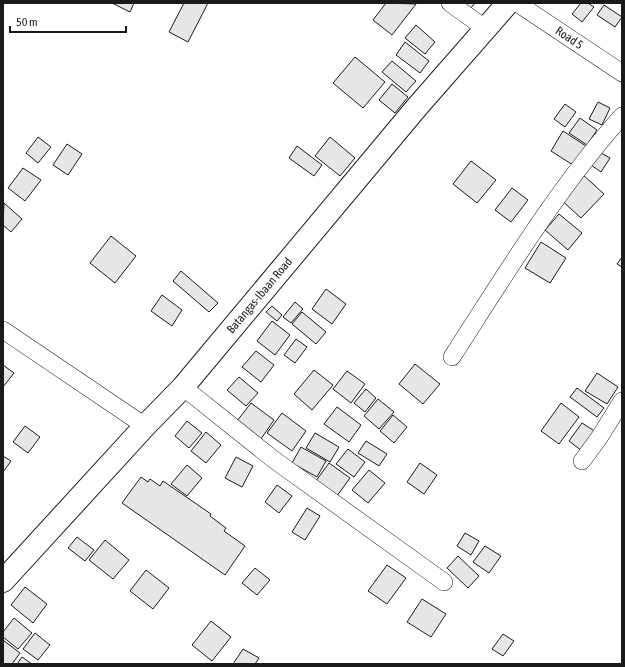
<svg xmlns="http://www.w3.org/2000/svg" width="625" height="667" font-family="'Asap Condensed',sans-serif">
<style>
.building{fill:#e6e6e6;stroke:#1a1a1a}
.lines{fill:none;stroke-linecap:round;stroke-linejoin:round}
.minor-casing{stroke:#1a1a1a;stroke-width:18}
.major-casing{stroke:#1a1a1a;stroke-width:24}
.minor{stroke:#fff;stroke-width:17}
.major{stroke:#fff;stroke-width:22}
.labels{text-anchor:middle;dominant-baseline:central;stroke-width:3;stroke-linejoin:round;paint-order:stroke}
.street-label{font-size:12px;fill:#1a1a1a;stroke:#fff}
</style>
<rect width="100%" height="100%" fill="#fff"/>
<g class="building">
<polygon points="112,3 134,3 130,12"/>
<polygon points="184,3 208,3 188,42 169,32"/>
<polygon points="386,3 416,4 392,35 373,20"/>
<polygon points="462,3 475,3 470,9"/>
<polygon points="581,3 588,3 594,7 582,22 572,14"/>
<polygon points="604,5 622,17 615,27 597,15"/>
<polygon points="416,25 435,42 425,54 405,38"/>
<polygon points="405,42 429,61 420,73 396,55"/>
<polygon points="355,57 385,82 363,108 333,83"/>
<polygon points="392,61 416,81 406,92 382,72"/>
<polygon points="392,84 408,97 395,113 379,100"/>
<polygon points="598,102 610,108 602,125 589,119"/>
<polygon points="565,104 576,112 565,127 554,119"/>
<polygon points="580,118 597,130 587,145 569,133"/>
<polygon points="563,131 586,146 573,165 551,151"/>
<polygon points="38,137 51,147 38,163 26,153"/>
<polygon points="330,137 355,158 340,176 315,156"/>
<polygon points="67,144 82,154 68,175 53,165"/>
<polygon points="297,146 322,165 314,176 289,158"/>
<polygon points="599,152 610,158 601,172 591,165"/>
<polygon points="471,161 496,180 477,203 453,184"/>
<polygon points="23,168 41,180 25,201 8,188"/>
<polygon points="581,173 604,194 581,218 559,198"/>
<polygon points="512,188 528,200 511,222 495,210"/>
<polygon points="4,203 22,219 11,232 3,225"/>
<polygon points="559,214 582,233 568,250 545,230"/>
<polygon points="111,236 136,256 115,283 90,263"/>
<polygon points="541,242 566,258 550,283 525,268"/>
<polygon points="622,257 622,267 617,264"/>
<polygon points="181,271 218,303 209,312 173,281"/>
<polygon points="326,289 346,304 332,324 312,309"/>
<polygon points="162,295 182,310 172,326 151,311"/>
<polygon points="295,302 303,309 291,323 283,317"/>
<polygon points="272,306 282,315 277,321 266,312"/>
<polygon points="302,312 326,332 316,344 292,324"/>
<polygon points="272,321 290,335 275,355 257,341"/>
<polygon points="296,339 307,347 295,363 284,355"/>
<polygon points="256,351 274,365 261,382 242,367"/>
<polygon points="415,364 440,384 423,404 399,384"/>
<polygon points="3,365 14,373 3,387"/>
<polygon points="314,370 333,385 312,410 294,394"/>
<polygon points="347,371 365,384 351,403 333,389"/>
<polygon points="597,373 618,387 607,404 585,391"/>
<polygon points="239,377 258,393 246,406 227,390"/>
<polygon points="577,388 604,408 597,417 570,397"/>
<polygon points="366,389 376,398 365,412 354,403"/>
<polygon points="378,399 394,412 379,429 364,416"/>
<polygon points="251,403 274,420 261,439 237,421"/>
<polygon points="561,403 579,417 559,444 541,431"/>
<polygon points="337,407 361,425 349,442 324,424"/>
<polygon points="282,413 306,431 292,451 267,433"/>
<polygon points="393,415 407,427 394,443 380,431"/>
<polygon points="187,421 202,433 189,448 175,436"/>
<polygon points="582,423 596,432 582,451 569,441"/>
<polygon points="25,426 40,437 28,453 13,442"/>
<polygon points="206,432 221,445 206,463 191,451"/>
<polygon points="315,433 339,447 330,462 306,448"/>
<polygon points="366,441 387,454 379,466 358,453"/>
<polygon points="301,447 326,461 317,477 292,463"/>
<polygon points="348,449 365,462 354,477 336,464"/>
<polygon points="3,456 11,461 3,472"/>
<polygon points="236,457 253,466 242,487 225,478"/>
<polygon points="329,463 350,478 334,500 313,485"/>
<polygon points="420,463 437,475 424,494 407,482"/>
<polygon points="187,465 202,478 187,496 171,484"/>
<polygon points="369,470 385,483 368,503 352,490"/>
<polygon points="141,477 148,482 150,479 160,486 163,481 211,514 210,516 226,528 224,531 245,546 225,575 122,503"/>
<polygon points="277,485 292,496 279,513 265,502"/>
<polygon points="307,508 320,516 305,540 292,532"/>
<polygon points="465,533 479,541 471,555 457,546"/>
<polygon points="77,537 94,550 85,561 68,548"/>
<polygon points="105,540 129,560 113,579 89,560"/>
<polygon points="485,546 501,556 489,573 473,562"/>
<polygon points="458,556 479,576 468,588 447,568"/>
<polygon points="387,565 406,578 387,604 368,591"/>
<polygon points="255,568 270,580 257,595 242,583"/>
<polygon points="146,570 169,588 153,609 130,591"/>
<polygon points="25,587 47,604 33,623 11,605"/>
<polygon points="422,599 446,614 431,637 407,622"/>
<polygon points="14,618 32,633 18,649 3,637 3,632"/>
<polygon points="211,621 231,637 212,661 192,645"/>
<polygon points="35,633 50,645 38,660 23,649"/>
<polygon points="503,634 514,641 503,656 492,649"/>
<polygon points="3,640 20,653 12,664 3,664"/>
<polygon points="243,649 259,658 255,664 233,664"/>
<polygon points="22,657 32,664 17,664"/>
</g>
<g class="lines">
<g class="minor-casing">
<g id="minor">
<polyline points="450,3 486,29"/>
<path id="s1" d="M517,3l105,70"/>
<polyline points="3,330 145,426"/>
<path d="M452,357c53,-82 105,-168 170,-241"/>
<polyline points="183,387 273,459 444,582"/>
<polyline points="582,461 599,438 622,401"/>
</g>
</g>
<g class="major-casing">
<g id="major">
<path id="s2" d="M3,581l142,-155 38,-39 234,-280 91,-104"/>
</g>
</g>
<use href="#minor" class="minor"/>
<use href="#major" class="major"/>
</g>
<g class="labels">
<g class="street-label">
<text stroke="none"><textPath href="#s1" startOffset="63">Road 5</textPath></text>
<text stroke="none"><textPath href="#s2" startOffset="384">Batangas-Ibaan Road</textPath></text>
</g>
</g>
<rect width="625" height="667" fill="none" stroke="#1a1a1a" stroke-width="8"/>
<path d="M10 26v6h116v-6" fill="none" stroke="#1a1a1a" stroke-width="2"/>
<text x="16" y="26" font-size="12" fill="#1a1a1a" stroke="#ffffff" stroke-width="3" paint-order="stroke">50 m</text>
</svg>
